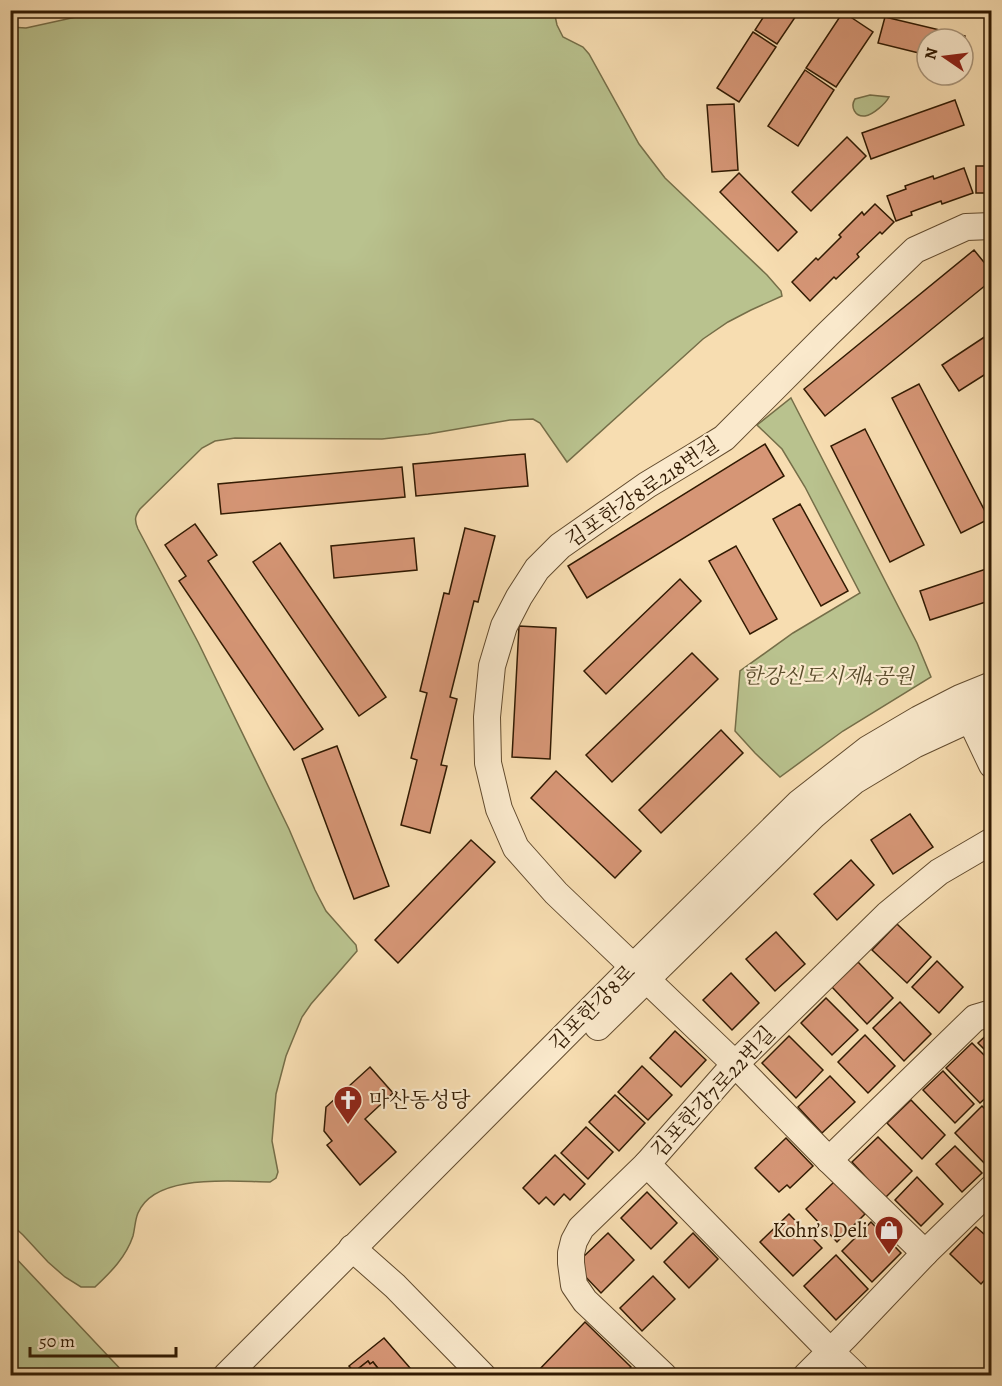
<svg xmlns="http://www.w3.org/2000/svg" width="1002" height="1386" font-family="Alegreya,'Noto Serif KR',serif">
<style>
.green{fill:#b9c28e;stroke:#756e48;stroke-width:1.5}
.building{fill:#d69676;stroke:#311a02;stroke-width:1.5}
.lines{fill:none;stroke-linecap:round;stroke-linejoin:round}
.minor-casing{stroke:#624b2e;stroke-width:28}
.minor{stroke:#fae9cc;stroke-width:26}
.labels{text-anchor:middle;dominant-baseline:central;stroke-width:4.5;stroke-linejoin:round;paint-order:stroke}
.street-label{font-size:21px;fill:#311a02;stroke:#fae9cc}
.park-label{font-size:21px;font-style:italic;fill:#5a4c2c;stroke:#fae9cc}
.poi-label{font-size:21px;fill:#311a02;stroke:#fae9cc;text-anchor:start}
</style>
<rect width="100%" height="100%" fill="#f7ddb1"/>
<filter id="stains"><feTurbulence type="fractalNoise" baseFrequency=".00333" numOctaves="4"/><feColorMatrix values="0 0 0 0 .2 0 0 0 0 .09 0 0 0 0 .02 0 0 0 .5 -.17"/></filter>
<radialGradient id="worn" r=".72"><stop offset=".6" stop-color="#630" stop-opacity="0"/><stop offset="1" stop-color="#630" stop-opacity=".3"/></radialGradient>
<g class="green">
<path d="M108,10l446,1 3,14 6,12 20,10 6,7 50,90 26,34 102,97 14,16 1,5 -31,14 -23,12 -25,17 -136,123 -27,-39 -7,-4 -23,1 -82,14 -46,5 -147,-1 -20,3 -13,7 -62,61c-5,7 -6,11 -2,20l60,113 91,187 26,61 11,21 30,34 1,6 -46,53 -9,13 -7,17 -9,22 -10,38 -4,47 6,31 -2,6 -6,4c-35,0 -115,-10 -132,31 -3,7 -3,15 -5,23 -7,21 -22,36 -38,51h-14l-16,-10 -17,-15 -25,-27 -12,-11 -1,-1197 16,1z"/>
<path d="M870,95l19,2c-3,6 -16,18 -24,19 -10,1 -15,-9 -10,-17z"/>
<polygon points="791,398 917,643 931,677 843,731 780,777 755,753 735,731 740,671 793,633 860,593 805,487 782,449 757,425"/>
<polygon points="10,1253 11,1253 126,1375 11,1375"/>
</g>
<g class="building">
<polygon points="768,10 800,10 777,44 755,30"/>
<polygon points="843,12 873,32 836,87 806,68"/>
<polygon points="885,17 965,36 963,42 963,39 927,39 927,55 878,43"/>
<polygon points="753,32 776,47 739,102 717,88"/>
<polygon points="805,70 834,90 798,146 768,126"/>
<polygon points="955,100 964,125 871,159 862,133"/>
<polygon points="734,104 738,170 712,172 707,105"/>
<polygon points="847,137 866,156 811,211 792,192"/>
<rect x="976" y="166" width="16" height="27"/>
<polygon points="964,168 973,193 942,204 941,201 911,212 912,215 896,221 887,196 906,189 905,186 933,176 934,179"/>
<polygon points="739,173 797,232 778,251 720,192"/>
<polygon points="875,204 894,222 882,234 880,232 857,254 859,257 836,279 834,277 810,301 792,282 816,258 818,260 841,237 839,235 862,212 864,215"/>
<polygon points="974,250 992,272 992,280 825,416 804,389"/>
<polygon points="992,332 992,370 959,391 942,365"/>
<polygon points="919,384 989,519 961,533 892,398"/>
<polygon points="865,429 924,545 890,562 831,446"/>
<polygon points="765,444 784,476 587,598 568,566"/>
<polygon points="525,454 528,486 416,496 413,464"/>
<polygon points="402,467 405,497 221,514 218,484"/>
<polygon points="800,504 848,591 821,606 773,519"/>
<polygon points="195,524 217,555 208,561 323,729 294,750 179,581 186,576 165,545"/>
<polygon points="465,528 495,536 478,602 474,601 450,697 457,699 441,765 447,766 430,833 401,825 417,760 411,758 427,693 420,691 444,593 449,594"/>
<polygon points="414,538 417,570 334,578 331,546"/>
<polygon points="280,543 386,697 359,716 253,562"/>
<polygon points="736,546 777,619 750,634 709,561"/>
<polygon points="992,567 992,600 930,620 920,591"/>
<polygon points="680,579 701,601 606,694 584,671"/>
<polygon points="519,626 556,628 550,759 512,757"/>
<polygon points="692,653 718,679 612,782 586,755"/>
<polygon points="721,730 743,753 661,833 639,810"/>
<polygon points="337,746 389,886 354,899 302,759"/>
<polygon points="556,771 641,851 615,878 531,798"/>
<polygon points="910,814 933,847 893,874 871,840"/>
<polygon points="471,840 495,862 398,963 375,940"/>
<polygon points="851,860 874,885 837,920 814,894"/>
<polygon points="897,924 931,957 907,983 872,950"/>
<polygon points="776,932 805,964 775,991 746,959"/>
<polygon points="937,961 963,987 939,1013 912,987"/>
<polygon points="858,962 893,998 867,1024 832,987"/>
<polygon points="731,973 759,1003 732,1030 703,1000"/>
<polygon points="826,998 858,1030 832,1055 801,1023"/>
<polygon points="900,1002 931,1034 904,1061 873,1028"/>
<polygon points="992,1030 992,1057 978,1043"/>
<polygon points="675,1031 706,1060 681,1087 650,1058"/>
<polygon points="865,1035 895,1066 868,1093 838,1062"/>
<polygon points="789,1036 823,1070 796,1098 762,1063"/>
<polygon points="972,1043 992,1063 992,1092 980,1103 946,1068"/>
<polygon points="642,1066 672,1095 648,1120 618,1092"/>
<polygon points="370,1067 393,1093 365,1119 396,1152 360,1185 327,1145 332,1141 324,1131 326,1107"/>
<polygon points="943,1071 974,1104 955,1123 923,1090"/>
<polygon points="830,1076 855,1102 822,1133 798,1107"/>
<polygon points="615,1095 645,1123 619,1151 589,1122"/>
<polygon points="911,1100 945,1135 922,1159 887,1123"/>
<polygon points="982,1106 992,1116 992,1160 986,1165 955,1133"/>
<polygon points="586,1127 613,1152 588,1179 561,1153"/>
<polygon points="878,1137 912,1171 885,1198 852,1162"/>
<polygon points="786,1138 813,1166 790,1188 787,1185 779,1192 755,1168"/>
<polygon points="955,1146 982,1173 962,1192 936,1164"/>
<polygon points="555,1155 585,1184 570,1200 564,1194 554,1205 546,1197 539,1204 523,1188"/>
<polygon points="917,1177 943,1204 921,1226 895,1200"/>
<polygon points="834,1182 865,1214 837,1242 806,1209"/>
<polygon points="647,1192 677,1223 651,1249 621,1218"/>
<polygon points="789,1214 822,1248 793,1276 760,1242"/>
<polygon points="871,1222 901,1253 872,1282 842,1251"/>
<polygon points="976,1227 992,1241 992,1272 981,1284 950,1254"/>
<polygon points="608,1233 634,1260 601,1293 581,1272 581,1259"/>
<polygon points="693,1233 718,1259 689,1288 664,1262"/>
<polygon points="836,1255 868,1289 836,1320 804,1286"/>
<polygon points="653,1276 675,1299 642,1331 620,1308"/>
<polygon points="585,1322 631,1367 622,1376 539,1376 536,1373"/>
<polygon points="384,1338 417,1376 384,1376 373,1362 370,1364 368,1361 354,1372 349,1366"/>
<polygon points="368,1361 370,1364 373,1362 384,1376 356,1376 354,1372"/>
</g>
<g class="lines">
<g class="minor-casing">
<g id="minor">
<polyline points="963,704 992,765"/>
<polyline points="598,1027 814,815 854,781 914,745 992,709"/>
<polyline points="829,1160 975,1018 992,1013"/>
<polyline points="647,1164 831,1352 856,1376"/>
<polyline points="352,1248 395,1286 483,1376"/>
<polyline points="925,1253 829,1160 735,1064 556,893 516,848 499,809 488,763 487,717 492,666 504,626 519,597 537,569 560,546 647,485 695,456 724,438 828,334 915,250 966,227 992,226"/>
<polyline points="226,1376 633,967 799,803 868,749 919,719 960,698 992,685"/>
<polyline points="664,1376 585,1301 574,1285 571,1263 571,1253 574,1241 581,1228 647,1164 735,1064 888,914 939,872 992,841"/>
<polyline points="806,1376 846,1336 925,1253 992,1188"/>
</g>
</g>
<use href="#minor" class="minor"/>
</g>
<defs>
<g id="church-pin" transform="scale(1.5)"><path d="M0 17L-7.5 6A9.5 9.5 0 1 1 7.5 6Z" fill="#8f2418" stroke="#fae9cc"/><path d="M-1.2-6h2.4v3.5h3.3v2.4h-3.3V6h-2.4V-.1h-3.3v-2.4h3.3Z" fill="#fff"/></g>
<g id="shop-pin" transform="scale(1.5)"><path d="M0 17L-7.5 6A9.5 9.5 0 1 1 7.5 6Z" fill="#8f2418" stroke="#fae9cc"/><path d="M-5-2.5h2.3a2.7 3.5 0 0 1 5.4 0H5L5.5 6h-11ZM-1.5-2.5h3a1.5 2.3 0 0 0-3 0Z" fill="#fff"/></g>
</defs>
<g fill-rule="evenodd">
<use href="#church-pin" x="348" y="1100"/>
<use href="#shop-pin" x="889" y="1230"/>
</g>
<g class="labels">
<g class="street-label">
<text transform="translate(642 492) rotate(-34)">김포한강8로218번길</text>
<text transform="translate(592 1008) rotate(-45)">김포한강8로</text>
<text transform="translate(713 1092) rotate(-47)">김포한강7로22번길</text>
</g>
<g class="park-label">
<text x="828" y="676">한강신도시제4공원</text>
</g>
<g class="poi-label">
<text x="369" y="1100">마산동성당</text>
<text x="868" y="1230" text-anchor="end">Kohn’s Deli</text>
</g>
</g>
<rect width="1002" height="1386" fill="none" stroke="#f7ddb1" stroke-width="36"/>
<rect x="12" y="12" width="978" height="1362" fill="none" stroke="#311a02" stroke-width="3"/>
<rect x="18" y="18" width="966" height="1350" fill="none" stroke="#311a02" stroke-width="1.5"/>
<g transform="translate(945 57) rotate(284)"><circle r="28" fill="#fae9cc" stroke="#aa967b" stroke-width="1.5"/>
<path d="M0-4.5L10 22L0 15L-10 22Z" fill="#8f2418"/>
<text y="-9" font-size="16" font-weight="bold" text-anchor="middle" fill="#311a02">N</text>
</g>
<path d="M30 1347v9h146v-9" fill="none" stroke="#311a02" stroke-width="3"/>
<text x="39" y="1347" font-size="18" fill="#311a02" stroke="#fae9cc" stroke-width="4.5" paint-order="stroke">50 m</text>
<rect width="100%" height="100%" filter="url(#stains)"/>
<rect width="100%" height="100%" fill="url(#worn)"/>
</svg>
